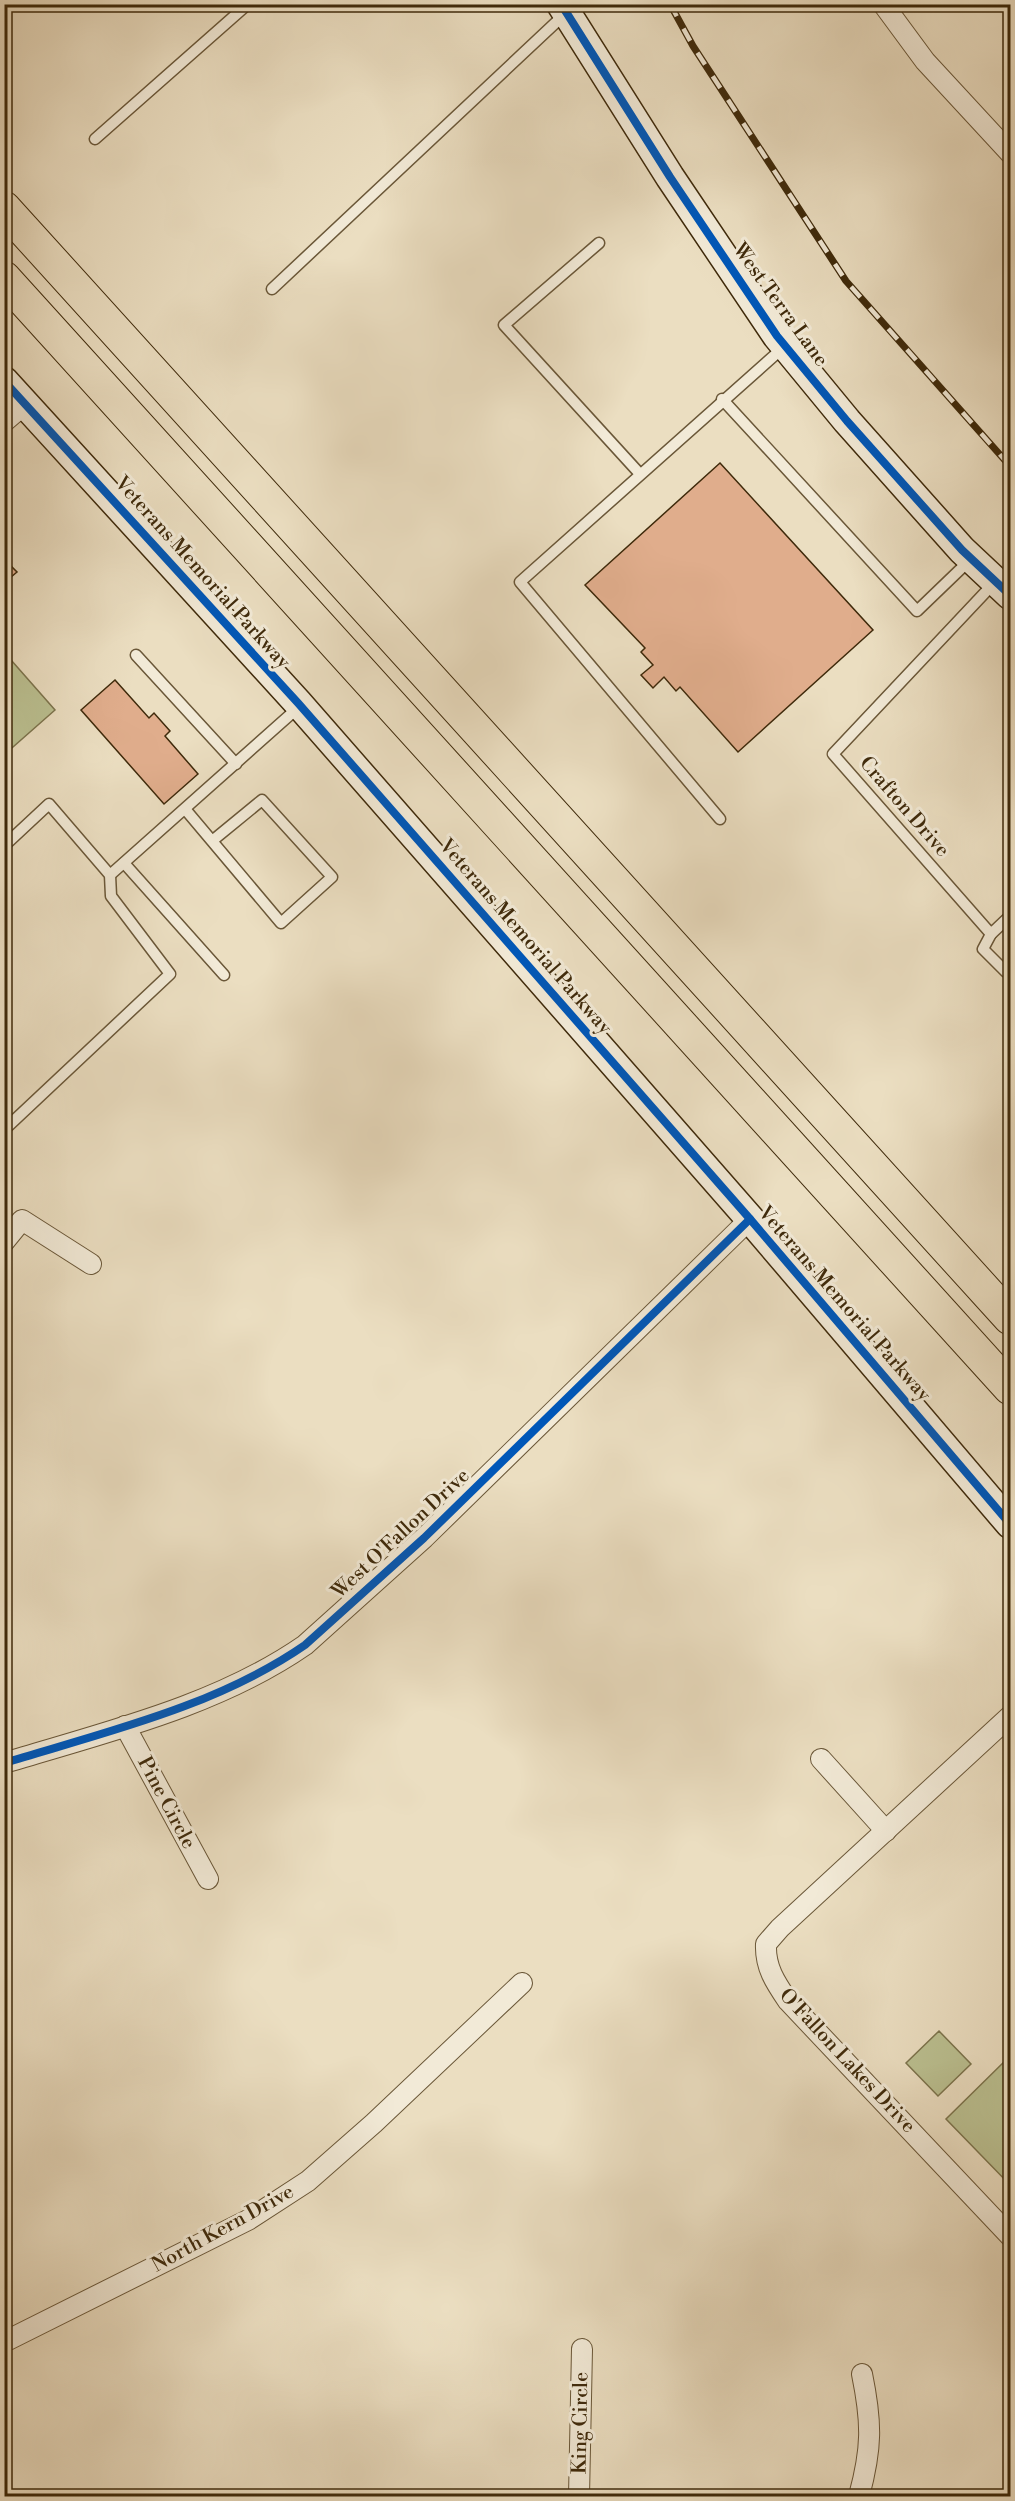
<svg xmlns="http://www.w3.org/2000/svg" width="1015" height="2501" font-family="'Libre Bodoni',serif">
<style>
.green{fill:#bbc091;stroke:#7d754e;stroke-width:1.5}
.building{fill:#e0ad8c;stroke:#3f2a0b;stroke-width:1.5}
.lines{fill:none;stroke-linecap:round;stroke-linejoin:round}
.lane-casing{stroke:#6a5738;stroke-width:13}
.street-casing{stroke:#6a5738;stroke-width:22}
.secondary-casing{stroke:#3f2a0b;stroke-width:31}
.highway-casing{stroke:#3f2a0b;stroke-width:35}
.lane{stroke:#f2ead7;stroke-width:10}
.street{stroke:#f2ead7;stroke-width:20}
.secondary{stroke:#f2ead7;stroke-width:28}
.highway{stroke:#ebdec1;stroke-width:33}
.rail-casing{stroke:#3f2a0b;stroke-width:7}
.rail{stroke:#f2ead7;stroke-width:4.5;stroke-dasharray:14;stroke-linecap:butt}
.cycleway-casing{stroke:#f2ead7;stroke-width:11}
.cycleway{stroke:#0057b8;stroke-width:8}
.labels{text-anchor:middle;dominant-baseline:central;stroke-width:6;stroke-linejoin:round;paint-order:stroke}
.street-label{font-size:20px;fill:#3f2a0b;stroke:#f2ead7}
</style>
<rect width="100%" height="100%" fill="#ebdec1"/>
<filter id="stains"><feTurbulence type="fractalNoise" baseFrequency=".00333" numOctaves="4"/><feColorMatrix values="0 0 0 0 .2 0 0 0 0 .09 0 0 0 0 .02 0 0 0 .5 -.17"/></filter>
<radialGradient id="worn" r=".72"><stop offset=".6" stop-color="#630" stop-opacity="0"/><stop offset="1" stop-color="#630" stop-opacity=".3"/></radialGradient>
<g class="green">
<polygon points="4,652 55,710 5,754 4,754"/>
<polygon points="939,2031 971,2064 938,2096 906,2063"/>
<polygon points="1010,2056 1010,2185 946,2119"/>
</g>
<g class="building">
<polygon points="720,463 873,630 738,752 680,687 676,691 664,677 653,688 641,675 653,665 641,652 645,648 585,585"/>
<polygon points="4,559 17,572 4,583"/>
<polygon points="115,680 149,718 154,713 170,731 165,736 198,774 164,804 81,710"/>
</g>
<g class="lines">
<g class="lane-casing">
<g id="lane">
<polyline points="95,139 248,4"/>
<polyline points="599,243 504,325 640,474"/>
<polyline points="272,289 566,13"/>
<polyline points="722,399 917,611 971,559"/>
<polyline points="995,582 833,754 991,934 1010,916"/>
<polyline points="136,655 236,764"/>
<polyline points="185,809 281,923 332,877 262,800 212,841"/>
<polyline points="720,819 520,582 785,346"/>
<polyline points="4,846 49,804 110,875 111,896 170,974 4,1130"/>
<polyline points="124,863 224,975"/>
<polyline points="110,875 300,706"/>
<polyline points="991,934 983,949 1006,972 1010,968"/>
</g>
</g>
<g class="street-casing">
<g id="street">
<polyline points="883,4 925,61 1010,153"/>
<polyline points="4,422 25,404"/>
<polyline points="4,1242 22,1220 91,1264"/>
<path d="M1010,1716l-230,212 -14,16c-1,23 9,38 22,57l222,235"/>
<polyline points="125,1726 208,1879"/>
<polyline points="821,1759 886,1831"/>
<path d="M4,1763c102,-31 213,-57 301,-118l119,-107 326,-319"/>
<polyline points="4,2342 248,2220 308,2181 374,2123 522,1983"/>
<polyline points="579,2496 582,2349"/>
<path d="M859,2496c13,-48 13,-73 3,-122"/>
</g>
</g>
<g class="secondary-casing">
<g id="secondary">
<polyline points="561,4 670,177 777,336 847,421 962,550 1010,595"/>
<polyline points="4,381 298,703 750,1219 1010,1524"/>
</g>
</g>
<g class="highway-casing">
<g id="highway">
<polyline points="4,208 1010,1318"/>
<polyline points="4,278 1010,1388"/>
</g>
</g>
<use href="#lane" class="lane"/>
<use href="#street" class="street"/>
<use href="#secondary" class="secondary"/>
<use href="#highway" class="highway"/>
<g class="rail-casing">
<polyline id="rail" points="670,4 693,46 846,281 1010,466"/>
</g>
<use href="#rail" class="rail"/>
<g class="cycleway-casing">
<g id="cycleway">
<polyline points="561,4 670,177 777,336 847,421 962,550 1010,595"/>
<polyline points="4,381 298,703 750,1219 1010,1524"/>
<path d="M4,1763c102,-31 213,-57 301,-118l119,-107 326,-319"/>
</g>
</g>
<use href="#cycleway" class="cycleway"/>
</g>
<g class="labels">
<g class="street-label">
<text transform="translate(780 305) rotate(54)">West Terra Lane</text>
<text transform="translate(202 573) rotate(48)">Veterans Memorial Parkway</text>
<text transform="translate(904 807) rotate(49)">Crafton Drive</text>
<text transform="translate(525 937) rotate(49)">Veterans Memorial Parkway</text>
<text transform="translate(844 1304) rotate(49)">Veterans Memorial Parkway</text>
<text transform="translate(401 1534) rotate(-43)">West O'Fallon Drive</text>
<text transform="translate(166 1803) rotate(62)">Pine Circle</text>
<text transform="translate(847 2061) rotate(47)">O'Fallon Lakes Drive</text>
<text transform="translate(223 2229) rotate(-29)">North Kern Drive</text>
<text transform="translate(581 2423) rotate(-89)">King Circle</text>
</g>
</g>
<rect width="1015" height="2501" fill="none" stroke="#ebdec1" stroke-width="24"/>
<rect x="6" y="6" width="1003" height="2489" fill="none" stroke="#3f2a0b" stroke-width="3"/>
<rect x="12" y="12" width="991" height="2477" fill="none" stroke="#3f2a0b" stroke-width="1.5"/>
<rect width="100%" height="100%" filter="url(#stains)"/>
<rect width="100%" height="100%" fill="url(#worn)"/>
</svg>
